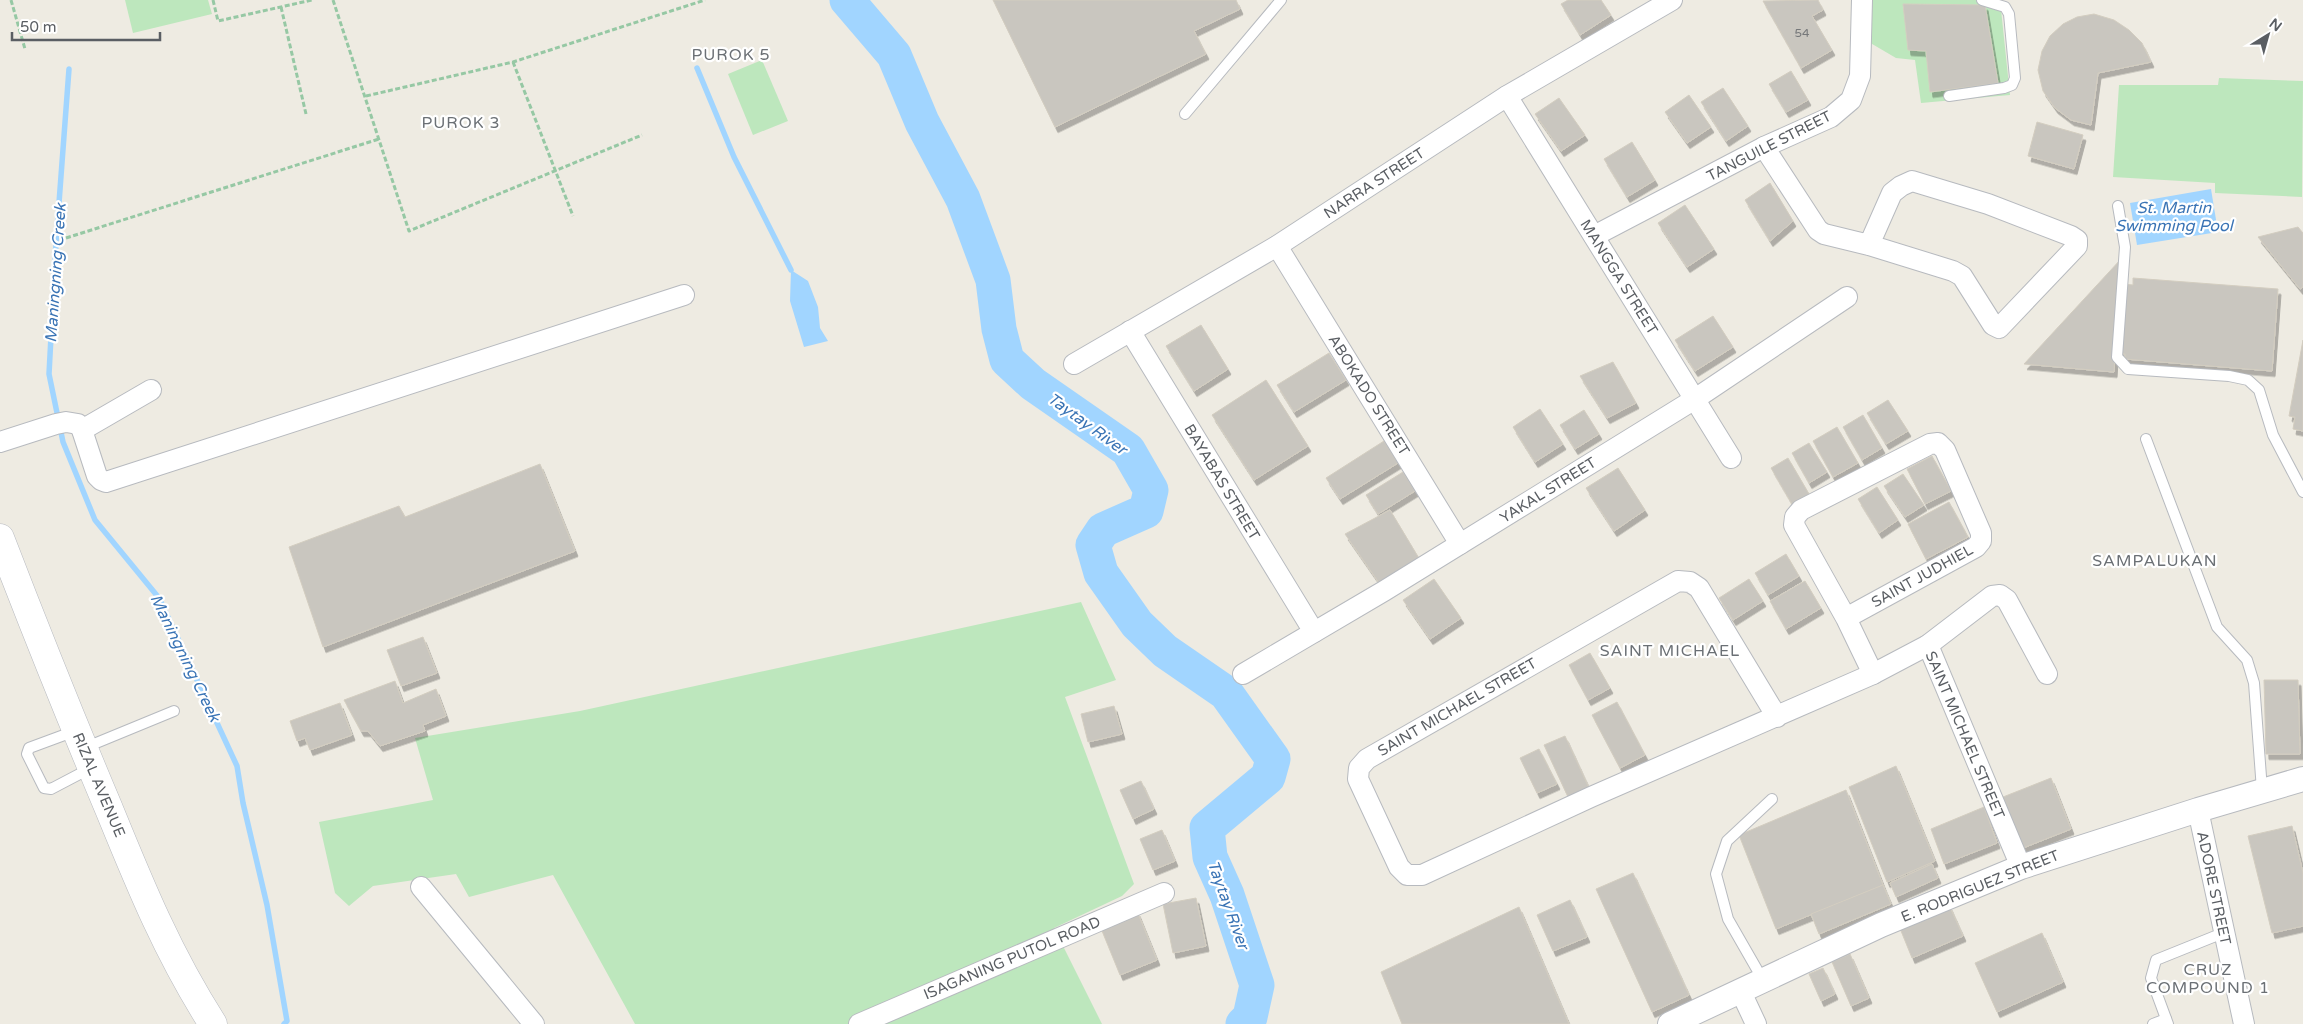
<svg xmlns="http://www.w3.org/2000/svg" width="2303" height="1024" font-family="'Varela Round',sans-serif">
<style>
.green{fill:#bde7bd}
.water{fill:#a1d5ff}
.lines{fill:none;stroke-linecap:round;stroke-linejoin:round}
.stream{stroke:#a1d5ff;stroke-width:5.5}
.river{stroke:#a1d5ff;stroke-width:35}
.building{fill:#c9c6bf;stroke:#d3cdc0;filter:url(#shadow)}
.service-casing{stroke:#b7babf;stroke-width:12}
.minor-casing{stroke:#b7babf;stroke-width:22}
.tertiary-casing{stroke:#b7babf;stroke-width:26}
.secondary-casing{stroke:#b8bbc1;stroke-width:29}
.path{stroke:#96c8a4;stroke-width:3;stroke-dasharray:5 2.5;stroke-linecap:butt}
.service{stroke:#fff;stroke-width:10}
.minor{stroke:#fff;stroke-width:20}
.tertiary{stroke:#fff;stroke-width:24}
.secondary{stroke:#fff;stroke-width:28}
.labels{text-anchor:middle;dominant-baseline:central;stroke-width:4.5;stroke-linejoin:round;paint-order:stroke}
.number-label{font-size:12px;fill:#76787a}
.street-label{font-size:15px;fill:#5a5e63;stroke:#fff}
.neighbourhood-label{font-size:16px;letter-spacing:1px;fill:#6b7075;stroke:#fff}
.water-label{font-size:16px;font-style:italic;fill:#3a74b5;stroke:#fff}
</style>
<defs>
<filter id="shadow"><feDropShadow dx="3" dy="5.5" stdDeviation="0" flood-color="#0004"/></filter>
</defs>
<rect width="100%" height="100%" fill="#eeebe2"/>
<g class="green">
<polygon points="125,0 208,0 212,14 133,33"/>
<polygon points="1868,0 2000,0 2010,95 1921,103 1915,60 1896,58 1867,41"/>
<polygon points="762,60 788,121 753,135 728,74"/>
<polygon points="2219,78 2303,81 2302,197 2215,193 2215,183 2113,177 2119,85 2218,85"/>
<polygon points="1081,602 1116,680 1065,697 1134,884 1122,896 1054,928 1102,1024 635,1024 553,875 469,897 456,874 373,886 349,906 335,893 319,822 433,800 415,738 580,711"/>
</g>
<g class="water">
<polygon points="2211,189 2218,232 2137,245 2130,203"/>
<polygon points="791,270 808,281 818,307 820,328 828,341 804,347 790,301"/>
</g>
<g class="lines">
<g class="stream">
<polyline points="697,68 734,157 791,270"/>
<polyline points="69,69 56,243 49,374 63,442 95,520 159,598 237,766 243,803 267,905 287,1021 284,1024"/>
</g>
<polyline class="river" points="847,0 894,55 922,122 963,199 993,280 999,329 1007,360 1033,384 1128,450 1151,490 1146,511 1103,530 1093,545 1101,573 1137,624 1165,651 1226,693 1273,759 1268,777 1207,828 1210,857 1227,895 1257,985 1250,1017 1243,1024"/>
</g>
<g class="building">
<polygon points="993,0 1236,0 1240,9 1194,31 1206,54 1055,127"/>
<polygon points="1568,0 1601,0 1611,15 1580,35 1561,4"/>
<polygon points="1818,0 1823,10 1812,16 1832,50 1801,68 1763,1"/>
<polygon points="1903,4 1985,5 1998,83 1930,92 1926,51 1908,50"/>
<polygon points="2094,14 2114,20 2129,30 2142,43 2151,62 2098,73 2091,125 2071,120 2055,108 2043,91 2038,70 2042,51 2050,36 2063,24 2077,17"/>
<polygon points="1791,71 1808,100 1786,112 1769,84"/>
<polygon points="1723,88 1748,126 1726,141 1701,102"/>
<polygon points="1689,95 1711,127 1687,143 1665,112"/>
<polygon points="1559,98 1585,135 1561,151 1535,114"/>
<polygon points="2037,122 2083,135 2074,169 2028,156"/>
<polygon points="1632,142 1655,180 1627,197 1604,159"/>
<polygon points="1770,183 1793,221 1770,241 1745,200"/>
<polygon points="1685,205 1714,249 1687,267 1658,223"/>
<polygon points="2298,227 2303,233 2303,287 2300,289 2258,237"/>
<polygon points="2121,259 2114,372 2024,364"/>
<polygon points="2133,278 2278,289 2272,371 2125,359 2125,354 2119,353 2124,284 2133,285"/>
<polygon points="1713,316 1733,347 1695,371 1675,340"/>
<polygon points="1201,325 1228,369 1194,391 1166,346"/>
<polygon points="2303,340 2303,431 2293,429 2295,417 2289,416"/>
<polygon points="1329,353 1346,380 1294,412 1277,385"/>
<polygon points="1613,362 1636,403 1607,418 1580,376"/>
<polygon points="1266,380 1308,446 1254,480 1212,415"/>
<polygon points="1888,400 1908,431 1886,444 1867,413"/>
<polygon points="1540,409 1563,444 1535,462 1513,427"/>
<polygon points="1584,410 1599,434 1575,449 1560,425"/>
<polygon points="1863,415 1882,448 1862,460 1843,427"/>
<polygon points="1837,427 1858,463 1833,477 1813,441"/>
<polygon points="1384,441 1398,463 1340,499 1326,478"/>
<polygon points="1809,443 1827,472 1809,483 1792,453"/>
<polygon points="1932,456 1951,491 1925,504 1907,469"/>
<polygon points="1788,458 1809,494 1792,504 1771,468"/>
<polygon points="540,464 575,551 323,647 289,547 399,506 405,517"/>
<polygon points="1618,468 1645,510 1614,531 1586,488"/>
<polygon points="1403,472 1415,491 1378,514 1366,495"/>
<polygon points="1903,474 1924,505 1905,517 1884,486"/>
<polygon points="1877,487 1898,520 1879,533 1858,499"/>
<polygon points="1949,502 1968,537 1926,559 1908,524"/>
<polygon points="1390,510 1420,560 1384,590 1345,534"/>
<polygon points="1786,554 1799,576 1768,595 1755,573"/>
<polygon points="1434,579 1461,618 1430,639 1403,600"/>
<polygon points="1749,579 1763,601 1733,620 1719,598"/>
<polygon points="1805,581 1821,608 1786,629 1770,601"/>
<polygon points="423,637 437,673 401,686 387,650"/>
<polygon points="1590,653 1610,688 1588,700 1569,665"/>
<polygon points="2264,680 2298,680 2300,754 2266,754"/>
<polygon points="395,681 403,703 436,689 446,716 423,725 425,731 380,746 368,731 361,731 344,700"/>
<polygon points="1617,702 1645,755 1620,768 1592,715"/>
<polygon points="340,703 352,735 310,750 305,738 297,741 290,721"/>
<polygon points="1114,706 1122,734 1088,742 1081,714"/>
<polygon points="1565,736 1589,788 1568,797 1544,745"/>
<polygon points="1539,749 1557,784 1537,793 1520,758"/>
<polygon points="1896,766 1935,861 1887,882 1849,787"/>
<polygon points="2051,778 2071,829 2023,848 2003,797"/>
<polygon points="1141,781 1154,809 1133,819 1120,790"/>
<polygon points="1846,790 1883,885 1776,929 1739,835"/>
<polygon points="1984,807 1997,843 1944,864 1931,829"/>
<polygon points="2292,826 2303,873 2303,926 2272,933 2248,836"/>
<polygon points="1162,830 1175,861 1153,870 1140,839"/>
<polygon points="1932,864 1938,878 1896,897 1890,883"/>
<polygon points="1633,873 1689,995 1652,1012 1596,889"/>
<polygon points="1883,885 1891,904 1819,934 1811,914"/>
<polygon points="1196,898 1206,946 1173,953 1163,904"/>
<polygon points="1570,900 1587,937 1553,951 1537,915"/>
<polygon points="1949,905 1963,936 1912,958 1899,926"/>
<polygon points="1519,907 1569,1024 1402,1024 1381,972"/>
<polygon points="1137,911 1157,960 1120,975 1100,926"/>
<polygon points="2042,933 2063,982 1997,1012 1975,963"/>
<polygon points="1850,954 1869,998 1851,1006 1832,962"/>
<polygon points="1823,968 1835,994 1821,1001 1809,974"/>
</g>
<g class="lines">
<g class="service-casing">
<g id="service">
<polyline points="1949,96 2004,88 2012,85 2015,78 2009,14 2005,7 1982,0"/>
<polyline points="1185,114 1281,0"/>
<polyline points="2118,206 2125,247 2117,357 2128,369 2229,376 2248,380 2259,390 2273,435 2303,492"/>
<polyline points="2146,439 2217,627 2247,660 2254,683 2262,790"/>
<polyline points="75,731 29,748 27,754 44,788 51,789 91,768"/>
<polyline points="84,748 174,711"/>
<polyline points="1763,980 1728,919 1716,874 1727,841 1772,799"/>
<polyline points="2153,1024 2166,1019"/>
<polyline points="2168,1024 2151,978 2156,960 2223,933"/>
</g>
</g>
<g class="minor-casing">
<g id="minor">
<polyline points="1507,96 1731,458"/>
<polyline points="1764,147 1818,230 1824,234 1869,245 1953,271 1962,276 1993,325 1999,328 2077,246 2077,240 2071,236 1988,204 1912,181 1901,186 1892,193 1869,245"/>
<polyline points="1594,236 1764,147 1831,117 1851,100 1860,76 1862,0"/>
<polyline points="1277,246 1460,544"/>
<polyline points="1130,331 1314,632"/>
<polyline points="1074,364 1277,246 1507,96 1672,0"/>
<polyline points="82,430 151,390"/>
<polyline points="0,442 56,424 66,422 78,424 82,430 97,476 101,480 106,482 684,295"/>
<polyline points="1846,618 1976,547 1981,541 1981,533 1945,450 1938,443 1930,444 1801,510 1795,517 1794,525 1846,618 1873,674"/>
<polyline points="1928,645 2021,867"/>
<polyline points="1243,674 1384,591 1695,399 1847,297"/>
<polyline points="1777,717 1699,588 1690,582 1678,581 1367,759 1359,768 1358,779 1399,867 1407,875 1422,875 1591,797 1873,674 1928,645 1992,596 2000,595 2007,600 2047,674"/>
<polyline points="2198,810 2244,1024"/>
<polyline points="421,887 534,1024"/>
<polyline points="1741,992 1756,1024"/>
<polyline points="859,1024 1164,893"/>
</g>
</g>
<g class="tertiary-casing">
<polyline id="tertiary" points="1670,1024 1881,925 2021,867 2198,810 2303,779"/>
</g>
<g class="secondary-casing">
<path id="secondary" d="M0,538c35,91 71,181 109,271 31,76 59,145 104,215"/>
</g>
<g class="path">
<polyline points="11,0 25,49"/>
<polyline points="213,0 218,21 312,0"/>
<polyline points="333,0 409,231 642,135"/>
<polyline points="281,7 306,114"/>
<polyline points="513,62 573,216"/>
<polyline points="366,96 513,62 705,0"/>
<polyline points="66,238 379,139"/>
</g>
<use href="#service" class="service"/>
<use href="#minor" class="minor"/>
<use href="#tertiary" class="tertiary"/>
<use href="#secondary" class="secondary"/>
</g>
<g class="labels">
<g class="number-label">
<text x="1802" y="33">54</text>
</g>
<g class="street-label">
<text transform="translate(1769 146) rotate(-27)">TANGUILE STREET</text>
<text transform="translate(1374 183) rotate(-33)">NARRA STREET</text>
<text transform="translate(1619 277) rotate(58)">MANGGA STREET</text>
<text transform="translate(1369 395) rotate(58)">ABOKADO STREET</text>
<text transform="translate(1222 482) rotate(59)">BAYABAS STREET</text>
<text transform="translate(1548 490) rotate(-32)">YAKAL STREET</text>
<text transform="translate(1922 576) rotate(-29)">SAINT JUDHIEL</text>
<text transform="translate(1457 707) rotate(-30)">SAINT MICHAEL STREET</text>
<text transform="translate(1965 735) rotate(67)">SAINT MICHAEL STREET</text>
<text transform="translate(99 785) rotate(67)">RIZAL AVENUE</text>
<text transform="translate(1980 886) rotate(-22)">E. RODRIGUEZ STREET</text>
<text transform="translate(2214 888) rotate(78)">ADORE STREET</text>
<text transform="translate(1012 958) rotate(-23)">ISAGANING PUTOL ROAD</text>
</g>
<g class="neighbourhood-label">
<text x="731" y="55">PUROK 5</text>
<text x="461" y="123">PUROK 3</text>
<text x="2155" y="561">SAMPALUKAN</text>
<text x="1670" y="651">SAINT MICHAEL</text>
<text x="2208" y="970">CRUZ<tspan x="2208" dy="18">COMPOUND 1</tspan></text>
</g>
<g class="water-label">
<text x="2174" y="208">St. Martin<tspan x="2174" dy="18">Swimming Pool</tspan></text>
<text transform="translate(56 273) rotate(-86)">Maningning Creek</text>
<text transform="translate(1087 424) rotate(36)">Taytay River</text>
<text transform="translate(185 658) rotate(64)">Maningning Creek</text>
<text transform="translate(1228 905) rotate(70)">Taytay River</text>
</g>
</g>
<g transform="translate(2268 35) rotate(37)" stroke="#ffffff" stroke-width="4" paint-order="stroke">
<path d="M0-4L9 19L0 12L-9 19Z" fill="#5a5e63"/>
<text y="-8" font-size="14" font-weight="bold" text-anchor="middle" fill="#5a5e63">N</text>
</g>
<path d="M12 32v8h148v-8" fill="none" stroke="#5a5e63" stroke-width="2.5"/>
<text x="20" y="32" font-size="15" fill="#5a5e63" stroke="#ffffff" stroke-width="4" paint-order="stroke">50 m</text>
</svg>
